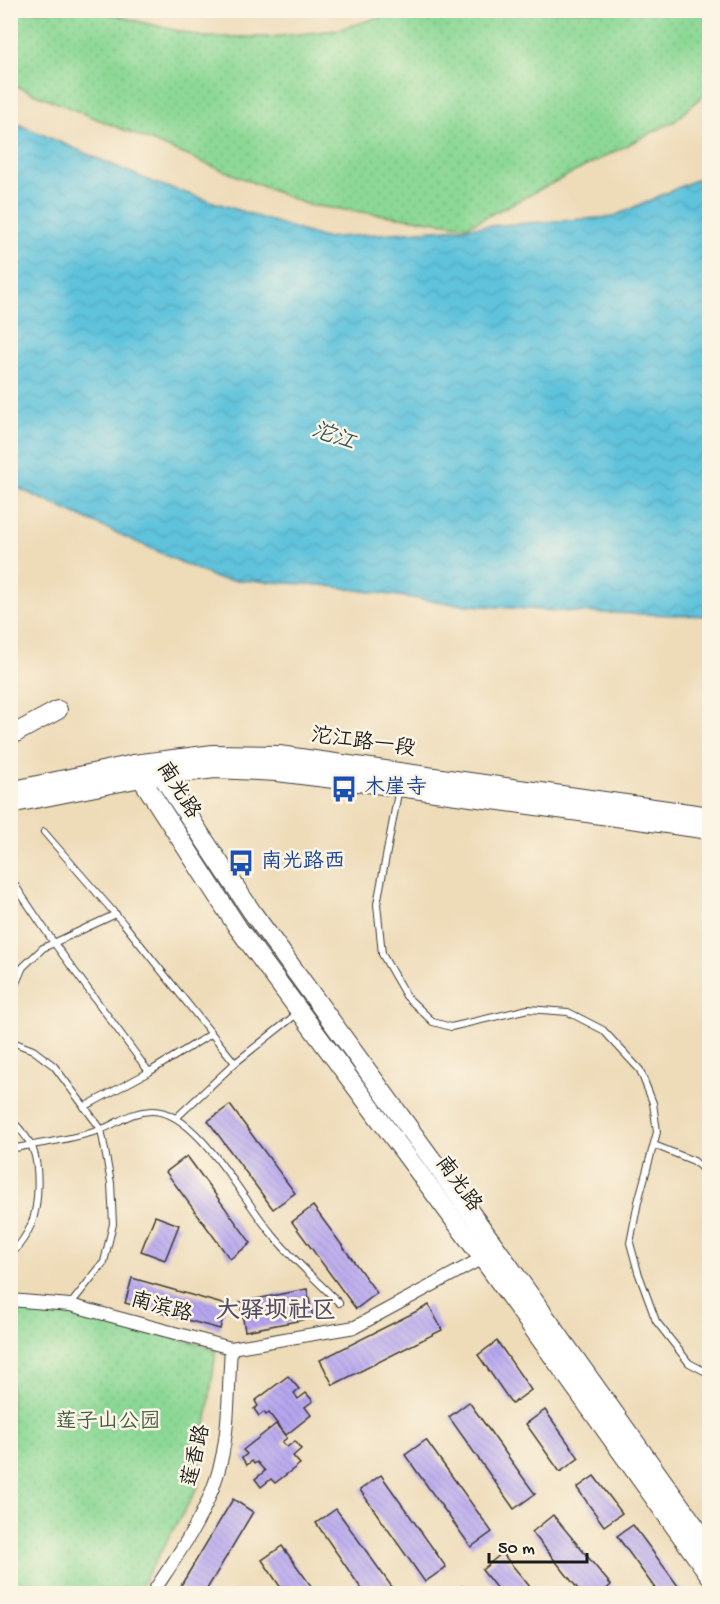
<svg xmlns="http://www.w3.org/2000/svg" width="720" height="1604" font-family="'Gochi Hand','LXGW WenKai TC',sans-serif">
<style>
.park{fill:url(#park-dots);stroke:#547a58;stroke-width:1.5}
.water{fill:url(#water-waves);stroke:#3e707c;stroke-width:1.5}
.building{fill:url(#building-back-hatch)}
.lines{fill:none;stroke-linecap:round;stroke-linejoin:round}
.lane-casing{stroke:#3c3934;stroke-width:8}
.street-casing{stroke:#3c3934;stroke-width:14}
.secondary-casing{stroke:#3c3934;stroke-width:20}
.lane{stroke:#fff;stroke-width:6}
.street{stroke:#fff;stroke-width:12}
.secondary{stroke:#fff;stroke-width:18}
.labels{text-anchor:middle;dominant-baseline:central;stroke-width:5;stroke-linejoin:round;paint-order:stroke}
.street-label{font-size:21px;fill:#1c1c1c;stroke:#fcf5e5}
.transit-label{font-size:21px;fill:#164399;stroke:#fcf5e5;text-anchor:start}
.park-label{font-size:21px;fill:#435e46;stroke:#fcf5e5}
.water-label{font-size:22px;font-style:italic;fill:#33565f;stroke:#fcf5e5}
.quarter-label{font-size:24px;font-weight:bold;fill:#524c66;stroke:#fcf5e5}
</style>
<defs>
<pattern id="park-dots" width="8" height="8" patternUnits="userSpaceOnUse" patternTransform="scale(1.5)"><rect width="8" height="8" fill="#8cd895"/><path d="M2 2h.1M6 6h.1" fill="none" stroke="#78b980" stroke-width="1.8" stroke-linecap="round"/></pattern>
<pattern id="water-waves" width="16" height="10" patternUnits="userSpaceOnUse" patternTransform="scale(1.5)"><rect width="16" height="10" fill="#5fc3dc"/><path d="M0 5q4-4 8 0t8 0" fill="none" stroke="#52a7bc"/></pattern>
<pattern id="building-back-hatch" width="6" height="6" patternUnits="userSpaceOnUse" patternTransform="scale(1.5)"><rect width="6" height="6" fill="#b6a6f0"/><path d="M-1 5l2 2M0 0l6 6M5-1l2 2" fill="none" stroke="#9c8ecd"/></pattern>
</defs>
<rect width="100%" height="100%" fill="#fcf5e5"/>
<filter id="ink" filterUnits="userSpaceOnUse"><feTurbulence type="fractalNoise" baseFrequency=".0167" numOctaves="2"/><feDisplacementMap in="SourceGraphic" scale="12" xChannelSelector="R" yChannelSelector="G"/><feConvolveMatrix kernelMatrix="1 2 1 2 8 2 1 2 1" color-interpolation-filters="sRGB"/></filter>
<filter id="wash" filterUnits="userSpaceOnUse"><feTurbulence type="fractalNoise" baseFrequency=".008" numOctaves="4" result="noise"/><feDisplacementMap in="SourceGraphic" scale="24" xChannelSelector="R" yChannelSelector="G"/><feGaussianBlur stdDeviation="1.35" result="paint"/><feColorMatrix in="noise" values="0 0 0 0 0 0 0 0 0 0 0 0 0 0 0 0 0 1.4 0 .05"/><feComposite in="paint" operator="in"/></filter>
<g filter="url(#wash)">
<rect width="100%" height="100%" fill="#eedcb9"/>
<g class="park">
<polygon points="10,11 102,11 141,22 204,37 270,37 337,30 400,11 709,11 709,90 675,121 468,226 308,205 11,84"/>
<polygon points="11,1306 62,1311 195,1343 216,1350 198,1487 137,1593 11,1594"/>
</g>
<polygon class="water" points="11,121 152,182 324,238 612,217 709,174 709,616 572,612 455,604 322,585 218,579 11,485"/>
<g id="blocks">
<g class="building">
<polygon points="230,1105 295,1193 273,1209 208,1121"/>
<polygon points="187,1156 251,1243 230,1259 166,1172"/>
<polygon points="313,1206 377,1293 356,1309 292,1222"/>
<polygon points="155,1216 179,1225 165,1260 141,1251"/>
<polygon points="132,1278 226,1305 220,1329 125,1303"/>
<polygon points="307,1289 313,1318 245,1331 240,1302"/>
<polygon points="429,1305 442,1330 333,1385 320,1360"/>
<polygon points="497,1341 531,1390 512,1404 478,1355"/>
<polygon points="288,1376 299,1389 294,1393 298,1399 306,1393 313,1401 305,1407 311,1415 286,1435 269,1413 266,1415 264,1412 259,1416 254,1409 258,1406 255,1401"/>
<polygon points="469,1402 535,1494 514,1509 449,1417"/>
<polygon points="545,1410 579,1458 560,1472 526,1424"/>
<polygon points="276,1424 287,1438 282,1442 287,1447 295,1441 301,1449 293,1456 300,1464 275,1483 271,1479 261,1487 255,1479 265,1471 257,1462 254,1464 252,1461 247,1465 242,1458 247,1454 243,1450"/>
<polygon points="426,1440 492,1532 471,1547 405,1455"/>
<polygon points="381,1475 446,1567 425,1582 360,1490"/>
<polygon points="594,1476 622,1513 604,1526 577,1488"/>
<polygon points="233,1499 253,1512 204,1594 179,1594 177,1592"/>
<polygon points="336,1509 397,1594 365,1594 316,1523"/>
<polygon points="553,1515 611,1585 601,1594 582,1594 532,1532"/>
<polygon points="633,1525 684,1594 659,1594 617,1536"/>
<polygon points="282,1546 317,1594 285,1594 262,1560"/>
<polygon points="502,1553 536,1594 501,1594 482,1570"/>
<polygon points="462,1586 468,1594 452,1594"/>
</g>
</g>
</g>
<g filter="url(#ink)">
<use href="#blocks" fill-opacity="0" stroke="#3c3934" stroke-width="1.5"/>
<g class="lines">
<g class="lane-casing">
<g id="lane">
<polyline points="399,788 377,904 382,954 406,996 433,1022 451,1027 528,1009 568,1012 603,1030 640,1070 653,1103 657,1132 638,1202 630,1243 638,1272 656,1321 689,1363 710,1374"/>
<polyline points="44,832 124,924 235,1063"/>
<polyline points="10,878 54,943 149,1072"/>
<polyline points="10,997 23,967 43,948 116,914"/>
<polyline points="10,1041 33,1050 54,1066 101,1129 111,1183 113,1224 104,1262 70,1305"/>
<polyline points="84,1107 149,1072 211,1034"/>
<path d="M10,1118c7,8 15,16 20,25 11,19 9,63 1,82 -5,12 -12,21 -21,31"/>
<polyline points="176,1118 235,1063 298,1013"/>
<polyline points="654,1145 694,1161 710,1176"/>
<path d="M10,1149c30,-6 61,-9 90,-19 19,-7 28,-18 51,-19 46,-2 93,91 121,123 20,25 45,46 67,69"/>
</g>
</g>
<g class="street-casing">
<g id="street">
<polyline points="10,1300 70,1305 231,1348 355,1327 488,1255"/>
<path d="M152,1594c24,-37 52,-75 65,-118 13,-40 11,-87 14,-128"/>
</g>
</g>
<g class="secondary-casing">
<g id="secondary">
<polyline points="10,736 58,710"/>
<polyline points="134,764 141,778 238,928 483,1259 710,1576"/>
<polyline points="134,764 162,776 252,912 497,1249 710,1547"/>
<polyline points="10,791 134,764 213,754 279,755 710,816"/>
<polyline points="10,804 141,778 215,769 277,772 399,787 710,830"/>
</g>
</g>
<use href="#lane" class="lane"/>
<use href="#street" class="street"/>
<use href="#secondary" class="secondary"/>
</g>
</g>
<defs>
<g id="bus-bare" transform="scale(2.07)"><path d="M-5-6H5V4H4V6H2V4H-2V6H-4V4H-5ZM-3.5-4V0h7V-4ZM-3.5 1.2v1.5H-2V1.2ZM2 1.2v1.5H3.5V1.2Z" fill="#1a4fb4" stroke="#fcf5e5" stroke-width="2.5" paint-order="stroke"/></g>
</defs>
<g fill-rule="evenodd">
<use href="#bus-bare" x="344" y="789"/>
<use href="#bus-bare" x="241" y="863"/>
</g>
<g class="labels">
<g class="street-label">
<text transform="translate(363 744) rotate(8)">沱江路一段</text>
<text transform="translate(177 791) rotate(58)">南光路</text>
<text transform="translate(457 1185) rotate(54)">南光路</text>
<text transform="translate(161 1309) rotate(15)">南滨路</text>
<text transform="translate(198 1456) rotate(-77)">莲香路</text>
</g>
<g class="transit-label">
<text x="364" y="789">木崖寺</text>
<text x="261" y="863">南光路西</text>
</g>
<g class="park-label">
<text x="108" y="1423">莲子山公园</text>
</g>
<g class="water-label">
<text transform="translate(333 438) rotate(20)">沱江</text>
</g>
<g class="quarter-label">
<text x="276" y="1312">大驿坝社区</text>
</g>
</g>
<rect width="720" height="1604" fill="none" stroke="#fcf5e5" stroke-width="36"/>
<path d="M489 1553v9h98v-9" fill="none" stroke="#1c1c1c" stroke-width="3"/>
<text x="498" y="1553" font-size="18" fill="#1c1c1c" stroke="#fcf5e5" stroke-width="4.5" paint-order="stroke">50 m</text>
</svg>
